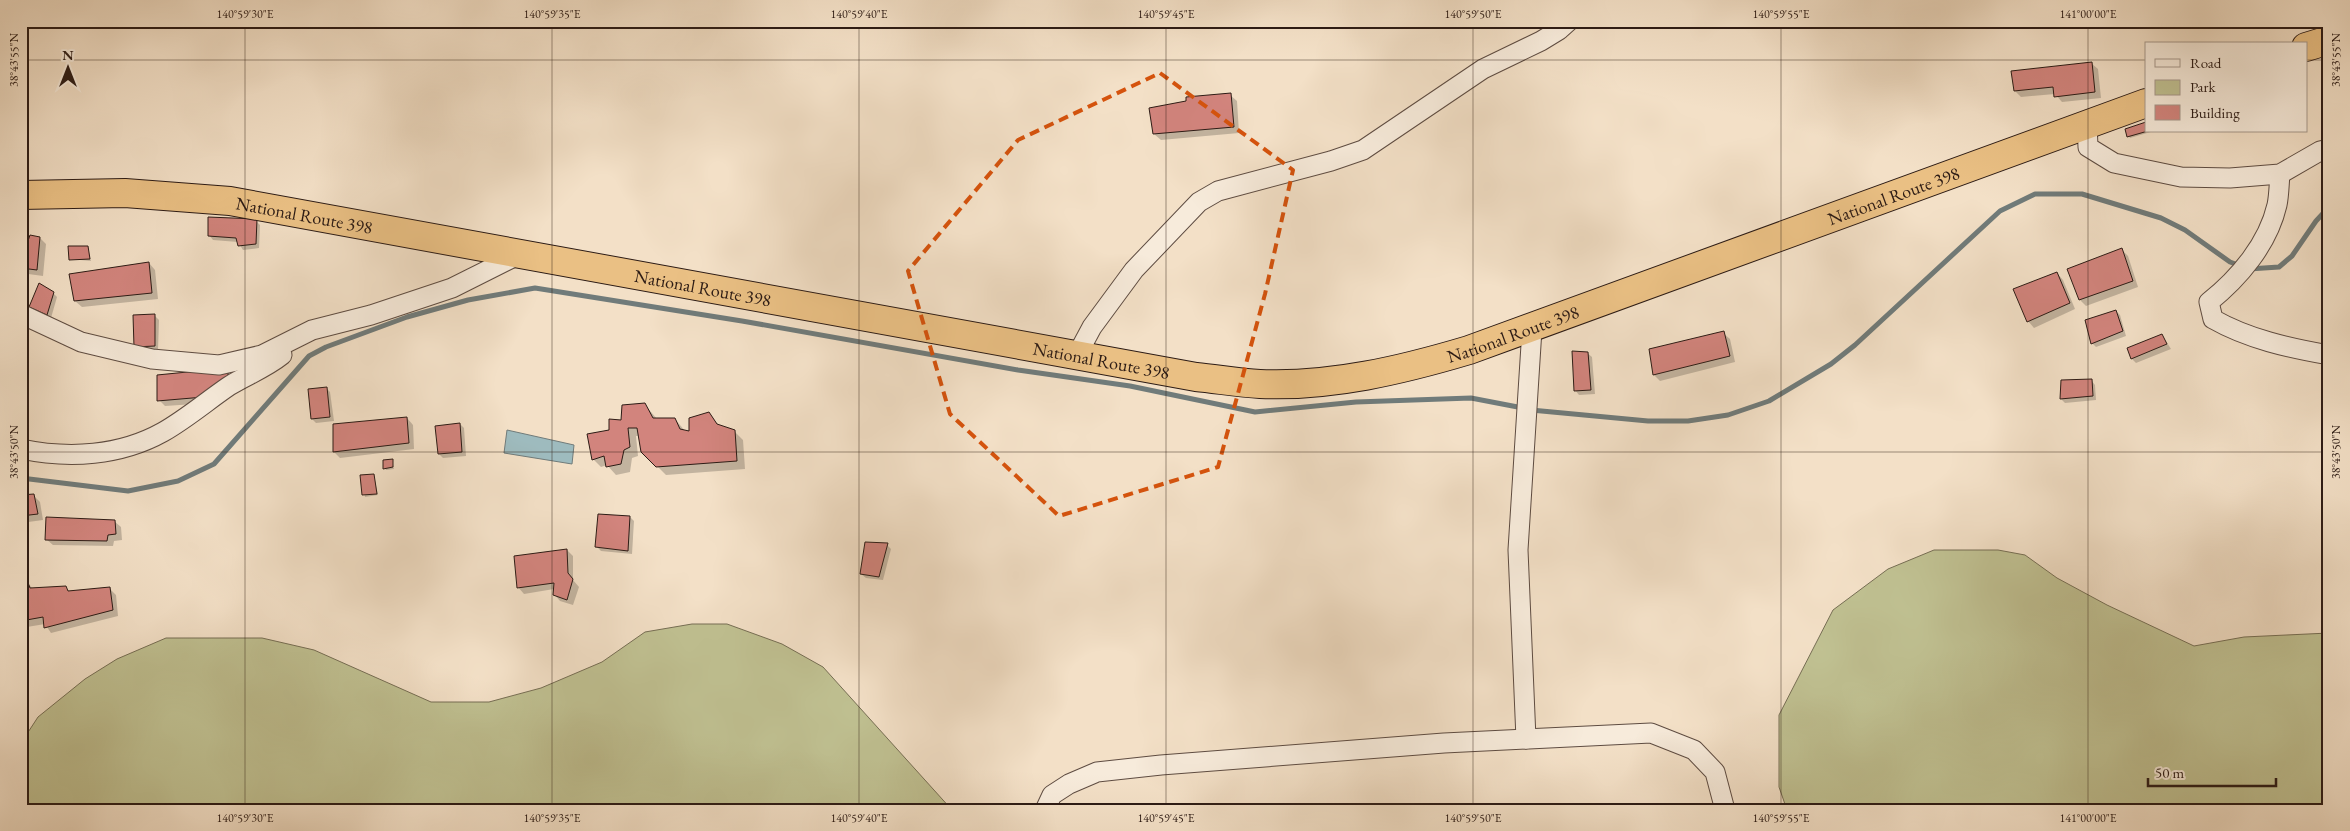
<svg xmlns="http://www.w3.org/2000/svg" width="2350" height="831" font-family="'EB Garamond',serif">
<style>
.green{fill:#c0c192;stroke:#766e54}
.water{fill:#9ebbbe;stroke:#707b7a}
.shadow{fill:#0003}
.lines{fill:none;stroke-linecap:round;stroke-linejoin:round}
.stream{stroke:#707b7a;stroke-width:5}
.building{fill:#d2847d;stroke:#2c1b15}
.minor-casing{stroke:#5e4c42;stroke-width:21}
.trunk-casing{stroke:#2c1b15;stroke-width:30}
.minor{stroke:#f7ebdb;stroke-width:19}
.trunk{stroke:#eac084;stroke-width:28}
.marked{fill:none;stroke:#d5530d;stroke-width:4;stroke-dasharray:10 6;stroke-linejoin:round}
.ticks{fill:none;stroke:#2c1b15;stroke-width:1;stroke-opacity:0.45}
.labels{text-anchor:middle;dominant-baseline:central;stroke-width:4;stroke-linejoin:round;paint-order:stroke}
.street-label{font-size:18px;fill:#2c1b15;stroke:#f7ebdb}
.neatline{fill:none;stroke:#2c1b15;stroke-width:2}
.ticks-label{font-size:12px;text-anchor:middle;fill:#2c1b15}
</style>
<rect width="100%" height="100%" fill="#f3e0c7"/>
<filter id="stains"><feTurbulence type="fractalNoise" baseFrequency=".004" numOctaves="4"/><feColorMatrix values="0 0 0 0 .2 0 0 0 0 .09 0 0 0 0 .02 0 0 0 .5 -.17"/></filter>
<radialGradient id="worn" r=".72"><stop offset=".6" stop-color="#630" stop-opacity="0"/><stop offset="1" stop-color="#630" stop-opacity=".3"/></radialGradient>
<g class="green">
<polygon points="1934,550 1998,550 2025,555 2057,578 2107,605 2194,646 2244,637 2329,633 2329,810 1787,810 1779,787 1779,715 1833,610 1888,569"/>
<polygon points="692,624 727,624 782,644 823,667 952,810 21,810 21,743 38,717 85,679 117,659 166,638 262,638 314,650 431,702 489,702 541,688 602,662 645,632"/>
</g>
<polygon class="water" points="507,430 574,445 572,464 504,453"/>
<g class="shadow">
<polygon points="1336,21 1337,26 1318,28 1311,21"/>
<polygon points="1416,21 1426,21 1418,24"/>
<polygon points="2091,63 2098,69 2101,98 2062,102 2055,94 2021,97 2015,91"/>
<polygon points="1230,95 1237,101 1239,133 1161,140 1154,134"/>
<polygon points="2126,130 2146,131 2154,131 2130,138"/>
<polygon points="256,221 260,225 259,248 243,250 238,242 213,240 209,235"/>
<polygon points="40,238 46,244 43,276 21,273 21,241 29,242"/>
<polygon points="87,247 91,261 70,259"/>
<polygon points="2122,250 2128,256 2138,287 2086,306 2080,300"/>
<polygon points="149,263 155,270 158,299 82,307 75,301"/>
<polygon points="2057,273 2063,280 2075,309 2034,328 2028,321"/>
<polygon points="53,293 57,297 51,318 31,307"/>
<polygon points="2116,311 2120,315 2126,336 2096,347 2092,343"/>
<polygon points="155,316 159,320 158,350 139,351 134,317"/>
<polygon points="1723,333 1730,339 1735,362 1660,381 1654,375 1650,350"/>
<polygon points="2162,335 2171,349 2136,363 2132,359 2129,349"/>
<polygon points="1587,353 1592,357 1595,394 1579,395 1575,390"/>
<polygon points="227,369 233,375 210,403 165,406 159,400"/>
<polygon points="2091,380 2095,385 2096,400 2065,403 2061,399"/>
<polygon points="326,388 330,392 334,421 316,423 312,419"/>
<polygon points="645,405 657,419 675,419 685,431 690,432 709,413 720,427 734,431 743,440 745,469 666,475 642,451 640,436 636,436 638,456 632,458 630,472 616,475 607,465 601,467 593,459 611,431"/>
<polygon points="407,418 413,425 414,449 340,458 334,452"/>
<polygon points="460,424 464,428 466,456 443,458 439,454"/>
<polygon points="392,460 394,469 386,470 385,468"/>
<polygon points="374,475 378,495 365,497 361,477"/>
<polygon points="33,495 40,502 43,520 21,523 21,496"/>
<polygon points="630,517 634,521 632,554 601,551 597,547"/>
<polygon points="114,521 121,527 122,540 114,541 113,546 53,545 46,539"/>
<polygon points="887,545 891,549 883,580 866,578 861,574"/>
<polygon points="567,550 573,556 573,580 579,587 573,605 560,601 554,594 554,589 524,594 518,587"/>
<polygon points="26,581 33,589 65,588 70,592 110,589 116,595 118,616 51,633 45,624 21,628 21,582"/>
</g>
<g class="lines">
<g class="stream">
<polyline points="2249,269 2279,267 2292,256 2316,221 2329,207"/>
<polyline points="1531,410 1648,421 1688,421 1728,415 1769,401 1831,364 1855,345 2000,211 2035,194 2082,194 2161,218 2185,230 2230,262 2241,266"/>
<polyline points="21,478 128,491 178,481 214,464 309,356 326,347 407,317 468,300 535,288 742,321 1018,370 1130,386 1255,412 1356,402 1471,398 1523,408"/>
</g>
</g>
<g class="building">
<polygon points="2092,62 2095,92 2054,97 2053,87 2014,91 2011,71"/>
<polygon points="1231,93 1234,127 1153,134 1149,108 1186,101 1186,97"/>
<polygon points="2146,122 2148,131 2127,137 2125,129"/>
<polygon points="208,217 257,219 256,244 238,246 236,238 208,236"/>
<polygon points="30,235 40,237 37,270 21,268 21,240 28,241"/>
<polygon points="68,246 88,246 90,259 69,260"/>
<polygon points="2122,248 2133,281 2079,300 2067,269"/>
<polygon points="149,262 152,293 74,301 69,274"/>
<polygon points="2057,272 2070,303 2027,322 2013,289"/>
<polygon points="39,283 54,292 47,315 29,307"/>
<polygon points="2116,310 2123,331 2091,344 2085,320"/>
<polygon points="155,314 155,346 134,347 133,315"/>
<polygon points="1724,331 1730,356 1653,375 1649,349"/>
<polygon points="2162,334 2167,344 2131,359 2127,348"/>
<polygon points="1572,351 1588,352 1591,390 1574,391"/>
<polygon points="228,368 228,381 204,397 157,401 157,375"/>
<polygon points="2092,379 2093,396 2060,399 2061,380"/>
<polygon points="327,387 330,417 311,419 308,389"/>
<polygon points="645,403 653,418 675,418 680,429 689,431 689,418 709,412 717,424 735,430 737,461 656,467 641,452 637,428 628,428 630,447 624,450 621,464 606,467 604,456 592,460 587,434 609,430 609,419 621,420 622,405"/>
<polygon points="407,417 409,443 333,452 333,424"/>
<polygon points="460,423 462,452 438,454 435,426"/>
<polygon points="393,459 393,467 383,469 383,460"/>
<polygon points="374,474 377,494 362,495 360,475"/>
<polygon points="34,494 38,514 21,516 21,495"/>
<polygon points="598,514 630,516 628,551 595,547"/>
<polygon points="46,517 115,520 116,534 108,535 107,541 45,540"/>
<polygon points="865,542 888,543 879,577 860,574"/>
<polygon points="567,549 568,573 573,579 567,600 553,595 554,583 517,588 514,556"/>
<polygon points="21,580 27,580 30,588 66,586 68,591 110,587 113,610 44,628 43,617 21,621"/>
</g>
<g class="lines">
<g class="minor-casing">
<g id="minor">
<polyline points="2087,123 2088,147 2114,163 2181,177 2230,178 2280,174 2320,151 2329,149"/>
<path d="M2280,174c-1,11 -1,22 -3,31 -9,39 -38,73 -68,97l4,17c35,20 76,29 116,36"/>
<polyline points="21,314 81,342 152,359 219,365 262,355 312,330 371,315 452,288 522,253"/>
<polyline points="1077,355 1092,327 1134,270 1199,202 1218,191 1331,161 1363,150 1483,69 1541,41 1559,30 1569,21"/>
<path d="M21,449c48,10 99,7 142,-17 23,-13 44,-31 66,-46 18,-11 37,-18 53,-31"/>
<polyline points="1526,739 1518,550 1532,329"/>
<polyline points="1045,810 1052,795 1069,784 1097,772 1161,765 1444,743 1651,733 1694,750 1715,772 1725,810"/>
</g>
</g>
<g class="trunk-casing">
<g id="trunk">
<polyline points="2306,47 2329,40"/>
<path id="s1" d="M21,195l104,-2 105,8 966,176c21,2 43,6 64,7 71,3 142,-14 209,-34l677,-247"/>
</g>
</g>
<use href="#minor" class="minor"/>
<use href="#trunk" class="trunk"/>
</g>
<path class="marked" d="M1160,73l133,97 -28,124 -47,173 -159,49 -109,-102 -42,-143 110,-131z"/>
<path class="ticks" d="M245,21v789M552,21v789M859,21v789M1166,21v789M1473,21v789M1781,21v789M2088,21v789M21,60h2125M2306,60h23M21,452h2308"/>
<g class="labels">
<g class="street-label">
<text stroke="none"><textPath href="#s1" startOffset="1920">National Route 398</textPath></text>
<text stroke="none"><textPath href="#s1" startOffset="285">National Route 398</textPath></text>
<text stroke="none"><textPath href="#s1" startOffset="690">National Route 398</textPath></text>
<text stroke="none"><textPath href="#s1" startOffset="1515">National Route 398</textPath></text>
<text stroke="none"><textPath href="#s1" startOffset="1095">National Route 398</textPath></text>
</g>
</g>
<rect width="2350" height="831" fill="none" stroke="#f3e0c7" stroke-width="55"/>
<rect x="2145" y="42" width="162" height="90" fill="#f7ebdb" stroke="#a6988c"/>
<rect x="2155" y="59" width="25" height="8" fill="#f7ebdb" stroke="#a6988c"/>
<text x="2190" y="68" font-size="15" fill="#2c1b15">Road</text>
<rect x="2155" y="80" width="25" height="15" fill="#c0c192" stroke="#a6988c"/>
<text x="2190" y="92" font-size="15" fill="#2c1b15">Park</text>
<rect x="2155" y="105" width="25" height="15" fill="#d2847d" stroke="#a6988c"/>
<text x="2190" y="118" font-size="15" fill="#2c1b15">Building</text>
<g transform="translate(68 68)" stroke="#f7ebdb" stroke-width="4" paint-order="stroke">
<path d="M0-4L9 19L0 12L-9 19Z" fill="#2c1b15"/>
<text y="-8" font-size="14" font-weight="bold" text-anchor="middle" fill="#2c1b15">N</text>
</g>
<path d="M2148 778v8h128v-8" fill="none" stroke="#2c1b15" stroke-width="2.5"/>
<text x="2155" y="778" font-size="15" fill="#2c1b15" stroke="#f7ebdb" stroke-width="4" paint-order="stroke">50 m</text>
<rect x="28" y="28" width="2294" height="776" class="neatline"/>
<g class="ticks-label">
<text x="245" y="18">140°59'30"E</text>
<text x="552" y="18">140°59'35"E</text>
<text x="859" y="18">140°59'40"E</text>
<text x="1166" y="18">140°59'45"E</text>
<text x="1473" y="18">140°59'50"E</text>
<text x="1781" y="18">140°59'55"E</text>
<text x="2088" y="18">141°00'00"E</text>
<text transform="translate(14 60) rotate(-90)" y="4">38°43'55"N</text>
<text transform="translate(2336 60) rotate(-90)" y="4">38°43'55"N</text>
<text transform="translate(14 452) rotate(-90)" y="4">38°43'50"N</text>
<text transform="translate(2336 452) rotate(-90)" y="4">38°43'50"N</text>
<text x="245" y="822">140°59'30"E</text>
<text x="552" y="822">140°59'35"E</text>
<text x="859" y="822">140°59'40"E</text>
<text x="1166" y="822">140°59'45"E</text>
<text x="1473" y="822">140°59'50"E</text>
<text x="1781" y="822">140°59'55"E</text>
<text x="2088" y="822">141°00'00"E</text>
</g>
<rect width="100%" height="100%" filter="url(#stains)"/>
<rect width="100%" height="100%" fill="url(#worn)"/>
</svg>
